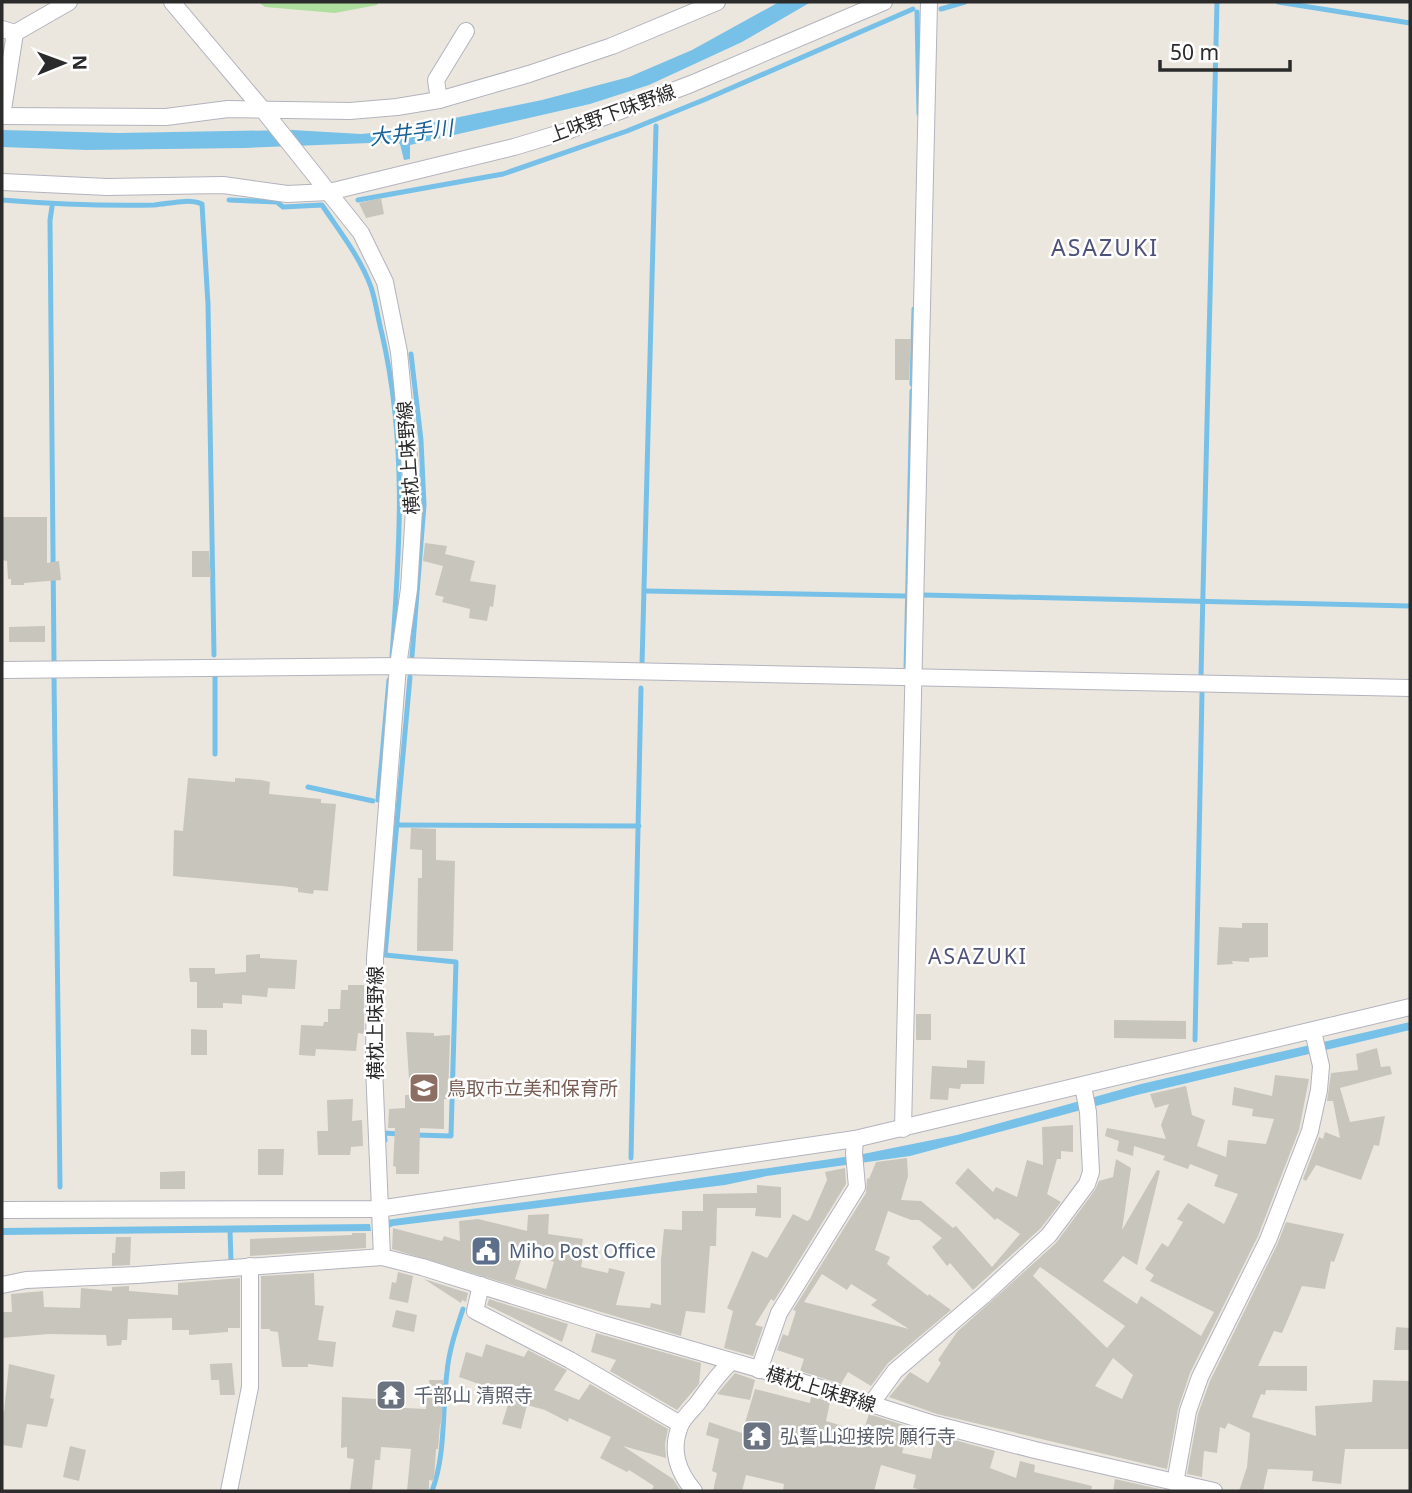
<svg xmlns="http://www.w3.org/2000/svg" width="1412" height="1493" font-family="'Noto Sans','Noto Sans JP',sans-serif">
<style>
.green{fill:#afdf9e}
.water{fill:#77c1e8}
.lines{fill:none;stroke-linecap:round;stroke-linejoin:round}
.stream{stroke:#77c1e8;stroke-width:5}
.building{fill:#c8c5bd;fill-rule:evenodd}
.minor-casing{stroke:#b2b3be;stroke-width:18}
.minor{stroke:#fff;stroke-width:16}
.labels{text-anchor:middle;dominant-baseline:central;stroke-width:5;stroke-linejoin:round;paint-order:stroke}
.street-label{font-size:19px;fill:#2b2b2b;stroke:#fff}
.education-label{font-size:19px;fill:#785e54;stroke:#fff;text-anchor:start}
.service-label{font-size:19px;fill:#4e5e75;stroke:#fff;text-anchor:start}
.worship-label{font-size:19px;fill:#5b616d;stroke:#fff;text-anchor:start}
.water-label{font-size:21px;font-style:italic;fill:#155f95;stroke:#fff}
.neighbourhood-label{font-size:21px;letter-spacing:2px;fill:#4e527a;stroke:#fff}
.quarter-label{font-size:23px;letter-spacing:2px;fill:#4e527a;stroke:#fff}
</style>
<rect width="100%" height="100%" fill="#ece7de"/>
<polygon class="green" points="258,2 379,2 377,5 335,13 265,7"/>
<g class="water">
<polygon points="779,2 811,2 742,42 649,85 590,104 410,145 410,159 404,160 400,144 396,142 244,148 87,150 2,147 2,130 119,133 292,130 361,134 392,131 542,100 629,77 692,50"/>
<polygon points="1410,1022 1410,1030 1137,1095 910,1156 767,1176 725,1185 393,1226 387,1229 386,1220 609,1191 858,1155 957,1135 1141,1084"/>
<polygon points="370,1224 371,1231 2,1235 2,1228"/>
</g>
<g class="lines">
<g class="stream">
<polyline points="1278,2 1410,23"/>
<polyline points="941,9 965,2"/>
<polyline points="917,12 919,114"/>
<path d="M2,200c50,4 101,6 152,5 15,-1 33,-7 48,-1l6,100 6,351"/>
<path d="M229,200l48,2 6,5 39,-2c18,27 38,52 49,82 5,15 7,32 11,47 25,109 18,212 10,322"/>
<polyline points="358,200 503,174 627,131 706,99 913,9"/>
<polyline points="52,207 50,220 54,662"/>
<polyline points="411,354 421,440 424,505 412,656"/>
<polyline points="912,384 914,309"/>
<polyline points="646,591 905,596"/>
<polyline points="923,595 1410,606"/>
<polyline points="642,665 656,126"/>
<polyline points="906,670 912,391"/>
<polyline points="215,674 215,754"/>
<polyline points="54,676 60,1187"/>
<polyline points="410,677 385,955 456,962 451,1136 416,1135"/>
<polyline points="1201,677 1217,2"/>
<polyline points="308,787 373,801"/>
<polyline points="378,800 389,680"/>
<polyline points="398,825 639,826"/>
<polyline points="1195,1040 1202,693"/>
<polyline points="385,1140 384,1133 399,1134"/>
<polyline points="631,1158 641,688"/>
<polyline points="230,1229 231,1262"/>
<path d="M432,1491c14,-37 10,-80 15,-119 2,-22 9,-42 16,-63"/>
</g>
</g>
<g class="building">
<polygon points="381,198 384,214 366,218 359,203"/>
<polygon points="895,339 911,339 909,380 895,380"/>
<polygon points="2,517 47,517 47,563 59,561 61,580 24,583 24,585 11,585 11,579 8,579 7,561 2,560"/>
<polygon points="425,543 447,546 445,554 475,561 470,581 496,585 493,607 490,606 487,621 469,618 470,609 442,602 444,597 435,595 443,566 423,561"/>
<polygon points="192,551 209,551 211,577 192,577"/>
<polygon points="45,626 45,642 9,642 9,627"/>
<polygon points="188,778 235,782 235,778 261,780 270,782 269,794 321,799 321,803 336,804 328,891 314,890 313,894 298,892 298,888 282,886 173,876 174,830 183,831"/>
<polygon points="411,828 436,829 436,860 455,861 453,951 417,951 418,878 422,878 422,850 410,849"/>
<polygon points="1242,923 1268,923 1268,957 1249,958 1249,962 1232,961 1233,964 1217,965 1219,927 1242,928"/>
<polygon points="260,954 260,958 297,960 295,989 268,988 267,997 242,995 242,1004 223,1003 223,1008 197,1008 197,982 190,982 189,968 215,968 215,974 246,972 246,955"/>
<polygon points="348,985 364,985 364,1034 358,1033 356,1051 316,1049 315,1056 299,1055 301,1025 323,1026 324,1022 328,1022 328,1009 340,1009 341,990 348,990"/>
<rect x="916" y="1014" width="15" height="26"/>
<polygon points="1114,1020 1186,1021 1186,1039 1114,1038"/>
<polygon points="191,1029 207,1030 207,1055 191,1055"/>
<polygon points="406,1032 434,1033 434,1036 450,1035 448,1099 444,1099 444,1129 420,1128 419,1174 396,1174 396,1167 393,1166 395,1128 388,1128 389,1109 405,1108 405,1095 410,1095"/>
<polygon points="1377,1048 1381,1067 1390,1066 1392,1074 1340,1088 1350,1122 1385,1116 1379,1146 1374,1145 1361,1180 1316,1165 1306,1181 1303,1179 1319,1137 1323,1139 1325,1132 1340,1138 1333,1101 1327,1101 1331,1073 1358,1070 1356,1054"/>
<polygon points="967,1060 985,1061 984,1084 961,1084 960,1089 949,1088 948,1100 930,1099 932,1066 967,1068"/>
<path d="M1275,1075l34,4 -10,51 -41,106 -68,137 -12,36 -11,60 -230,-55 -48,-17 21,-25 18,11 13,-20 -3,-3 19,-28 99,-89 39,-53 4,-9 14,-4 3,-18 15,9 -9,62 35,-60 3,1 -23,94 -14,-9 -20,25 34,23 4,-8 60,40 13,-24 -64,-31 4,-6 -9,-6 17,-26 6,4 15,-25 -6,-3 11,-16 36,21 14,-30 -24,-8 4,-11 -28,-11 -2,5 -25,-9 2,-4 -31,-10 -1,10 -16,-5 2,-10 -14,-5 2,-8 59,11 -5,-14 8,-21 -14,4 -5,-14 36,-8 6,29 13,5 -8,26 29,11 2,-17 38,4 8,-25 -22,-3 1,-7 -21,-4 2,-18 38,9zM1040,1267l85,59 -18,22 -74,-72zM1113,1358l20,17 -11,24 -27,-13z"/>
<polygon points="353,1099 352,1121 362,1120 363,1146 351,1147 350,1155 318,1155 317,1131 328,1131 327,1100"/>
<path d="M1073,1125v27l-12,-1v8h-4l-10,35 14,8 -20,26 -68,62 -23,-27 -3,3 -15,-19 10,-9 -23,-18h-8l-23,-9 -13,39 15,7 -3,7 41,32 1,-2 22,16 -63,53 -17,23 -23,-14 -7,12 -41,-13 4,-12 -27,-9 6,-16 5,2 8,-25 -3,-1 73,-117 1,-15 2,1 7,-17 31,-4 1,18 -7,24 20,1 32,27 3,-2 36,41 28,-33 -23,-16 -2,2 -40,-37 13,-15 25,24 3,-5 21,10 10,-37 16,5 -1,-38zM822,1274l25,16 4,-6 26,16 -6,5 38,24 -105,-27z"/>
<polygon points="258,1149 284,1149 283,1175 258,1175"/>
<polygon points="845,1168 846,1184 774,1301 771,1299 755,1325 763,1327 753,1356 724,1348 733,1311 727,1308 752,1251 767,1258 793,1214 807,1221 810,1219 827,1180 825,1172"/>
<polygon points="185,1171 185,1189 160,1189 160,1172"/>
<path d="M757,1185l24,2v31l-26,-2 1,-8h-39l-1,38h-6l-5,67 -19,-2 -5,25 -289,-87 1,-21 49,13 2,-5 16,5 -1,-20 19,-2 49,12 1,-16 21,-1 -1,20 35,5 -2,12 3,1 -3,15 27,6 1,-5 16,4 -9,33 34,3 1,-5 10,2v-45l3,-31 18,1v-19h21v-17l54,-1zM523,1254l31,8 -8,27 -31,-10z"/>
<polygon points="1286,1222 1344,1234 1334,1262 1331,1261 1325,1289 1302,1286 1282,1333 1274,1331 1258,1366 1307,1366 1307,1391 1266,1390 1265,1395 1261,1394 1252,1417 1316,1436 1315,1406 1372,1402 1373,1380 1410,1381 1410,1449 1345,1449 1341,1484 1312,1481 1313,1471 1268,1469 1263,1491 1239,1491 1247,1467 1250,1433 1228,1423 1225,1429 1220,1427 1217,1453 1204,1451 1202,1477 1187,1474 1198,1414 1210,1381 1277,1245"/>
<polygon points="352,1233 366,1233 366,1248 250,1256 250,1239 352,1235"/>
<polygon points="116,1237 131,1237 130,1265 112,1266 112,1253 115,1253"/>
<polygon points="398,1272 413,1276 408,1303 389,1299 392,1282 396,1283"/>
<polygon points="314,1273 315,1305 324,1306 318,1340 336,1342 333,1367 308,1364 308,1367 282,1367 278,1332 270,1331 270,1329 261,1329 261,1276"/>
<polygon points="240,1278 240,1328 228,1328 228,1332 189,1335 189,1330 172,1330 172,1318 128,1319 127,1340 122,1340 121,1345 107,1346 106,1335 49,1334 2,1338 2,1312 12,1312 11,1294 43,1291 44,1307 80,1308 81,1288 112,1291 112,1287 129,1286 129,1291 178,1295 178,1283"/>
<polygon points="424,1279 468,1293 466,1302 462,1300 461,1303"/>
<polygon points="489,1299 568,1324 562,1342 487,1305"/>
<polygon points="396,1310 417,1315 414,1332 392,1327"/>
<polygon points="1396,1327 1410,1328 1410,1350 1394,1350"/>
<polygon points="596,1333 701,1363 699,1384 677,1410 610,1371 616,1360 591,1352"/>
<polygon points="486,1344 524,1357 528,1350 567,1370 554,1390 579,1400 590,1384 668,1429 665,1444 666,1458 623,1446 673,1479 681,1491 651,1491 654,1486 629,1470 627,1472 600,1458 611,1437 569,1418 568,1422 545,1410 527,1405 521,1429 502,1424 511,1395 459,1377 466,1352 482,1357"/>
<polygon points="232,1363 235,1395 220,1395 219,1380 211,1380 210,1364"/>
<polygon points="9,1364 55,1375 50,1398 54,1399 47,1427 27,1424 22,1448 2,1445 2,1411 4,1412"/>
<polygon points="735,1373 755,1380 750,1400 717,1394"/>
<polygon points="429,1380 443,1380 442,1423 440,1424 438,1449 436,1449 434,1481 429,1480 429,1489 407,1491 411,1449 381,1447 380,1460 375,1460 372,1491 350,1491 354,1459 347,1458 347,1447 341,1448 342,1397 376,1399 376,1405 386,1405 386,1407 426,1409 426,1387 430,1387"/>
<polygon points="755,1389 810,1403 811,1396 830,1402 826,1421 863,1432 869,1414 910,1427 902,1453 931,1459 936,1435 995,1451 990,1468 1016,1478 1020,1461 1035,1465 1034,1472 1092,1486 1091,1491 927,1491 913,1488 916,1475 881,1465 874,1491 783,1491 784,1484 746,1475 742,1491 713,1491 717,1473 712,1471 719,1439 706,1435 709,1422 742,1433"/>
<polygon points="70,1446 86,1450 79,1481 63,1477"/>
<polygon points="1115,1479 1168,1491 1113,1491"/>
</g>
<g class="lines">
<g class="minor-casing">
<g id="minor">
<polyline points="172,2 263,110 361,233 385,282 399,352 414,510 409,589 398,666 375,958 374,1067 382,1257 422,1267 603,1324 783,1376 934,1424 1035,1450 1214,1491"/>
<polyline points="2,29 15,33 2,116"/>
<polyline points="15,33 69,2"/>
<polyline points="439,100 436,80 466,31"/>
<polyline points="2,116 166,117 228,109 350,111 397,107 439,100 529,74 612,46 717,2"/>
<polyline points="2,182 107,187 223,185 287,194 329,192 514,147 567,131 691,84 884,2"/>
<polyline points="2,670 398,666 1410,688"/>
<polyline points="903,1129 929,2"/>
<polyline points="2,1210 378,1209 855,1139 1410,1007"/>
<polyline points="2,1285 26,1280 137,1275 382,1257"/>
<polyline points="481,1285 475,1311 570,1360 680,1424"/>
<polyline points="759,1370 779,1313 857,1187 854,1153 855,1139"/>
<polyline points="871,1404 895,1371 983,1296 1049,1235 1087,1184 1091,1172 1088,1112 1083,1086"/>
<polyline points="1175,1483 1188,1411 1200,1377 1268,1240 1310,1131 1319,1090 1321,1066 1313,1031"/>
<polyline points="229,1491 250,1387 250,1266"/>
<path d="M694,1491c-16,-19 -24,-40 -14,-65 3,-8 11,-15 17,-22 11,-15 20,-29 34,-42"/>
</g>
</g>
<use href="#minor" class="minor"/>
</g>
<defs>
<g id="school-square" transform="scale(1.575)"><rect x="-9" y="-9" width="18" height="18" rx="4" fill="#8d6e63" stroke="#fff"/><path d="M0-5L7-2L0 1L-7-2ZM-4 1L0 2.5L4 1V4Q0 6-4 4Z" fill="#fff"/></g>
<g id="civic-square" transform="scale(1.575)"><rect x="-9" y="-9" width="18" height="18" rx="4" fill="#5c6f8a" stroke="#fff"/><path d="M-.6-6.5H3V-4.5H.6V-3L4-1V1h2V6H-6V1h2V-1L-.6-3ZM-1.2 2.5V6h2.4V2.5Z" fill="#fff"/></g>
<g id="temple-square" transform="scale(1.575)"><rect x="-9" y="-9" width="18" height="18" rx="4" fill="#6b7280" stroke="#fff"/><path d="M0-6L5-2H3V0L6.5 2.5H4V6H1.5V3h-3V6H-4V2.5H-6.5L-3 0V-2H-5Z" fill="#fff"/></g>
</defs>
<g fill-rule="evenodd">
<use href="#school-square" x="424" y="1088"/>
<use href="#civic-square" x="486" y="1251"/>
<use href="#temple-square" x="391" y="1395"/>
<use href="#temple-square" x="757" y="1436"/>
</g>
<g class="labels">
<g class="street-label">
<text transform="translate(612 113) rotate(-20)">上味野下味野線</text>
<text transform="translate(408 458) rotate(-94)">横枕上味野線</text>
<text transform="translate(375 1023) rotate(-90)">横枕上味野線</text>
<text transform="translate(821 1389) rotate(17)">横枕上味野線</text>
</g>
<g class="education-label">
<text x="447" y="1088">鳥取市立美和保育所</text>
</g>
<g class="service-label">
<text x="509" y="1251">Miho Post Office</text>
</g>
<g class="worship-label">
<text x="414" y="1395">千部山 清照寺</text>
<text x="780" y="1436">弘誓山迎接院 願行寺</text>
</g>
<g class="water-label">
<text transform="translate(411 132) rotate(-7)">大井手川</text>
</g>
<g class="neighbourhood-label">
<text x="978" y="956">ASAZUKI</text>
</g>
<g class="quarter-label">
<text x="1105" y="247">ASAZUKI</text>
</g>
</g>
<rect width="1412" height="1493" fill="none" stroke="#2b2b2b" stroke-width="7"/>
<g transform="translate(63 63) rotate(89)" stroke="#ffffff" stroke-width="5" paint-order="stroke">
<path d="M0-5L12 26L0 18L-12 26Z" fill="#2b2b2b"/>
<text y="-10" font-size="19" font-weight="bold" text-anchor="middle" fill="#2b2b2b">N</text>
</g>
<path d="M1160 60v10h130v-10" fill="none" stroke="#2b2b2b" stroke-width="3.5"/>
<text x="1170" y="60" font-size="21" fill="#2b2b2b" stroke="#ffffff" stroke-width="5" paint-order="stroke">50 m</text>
</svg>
